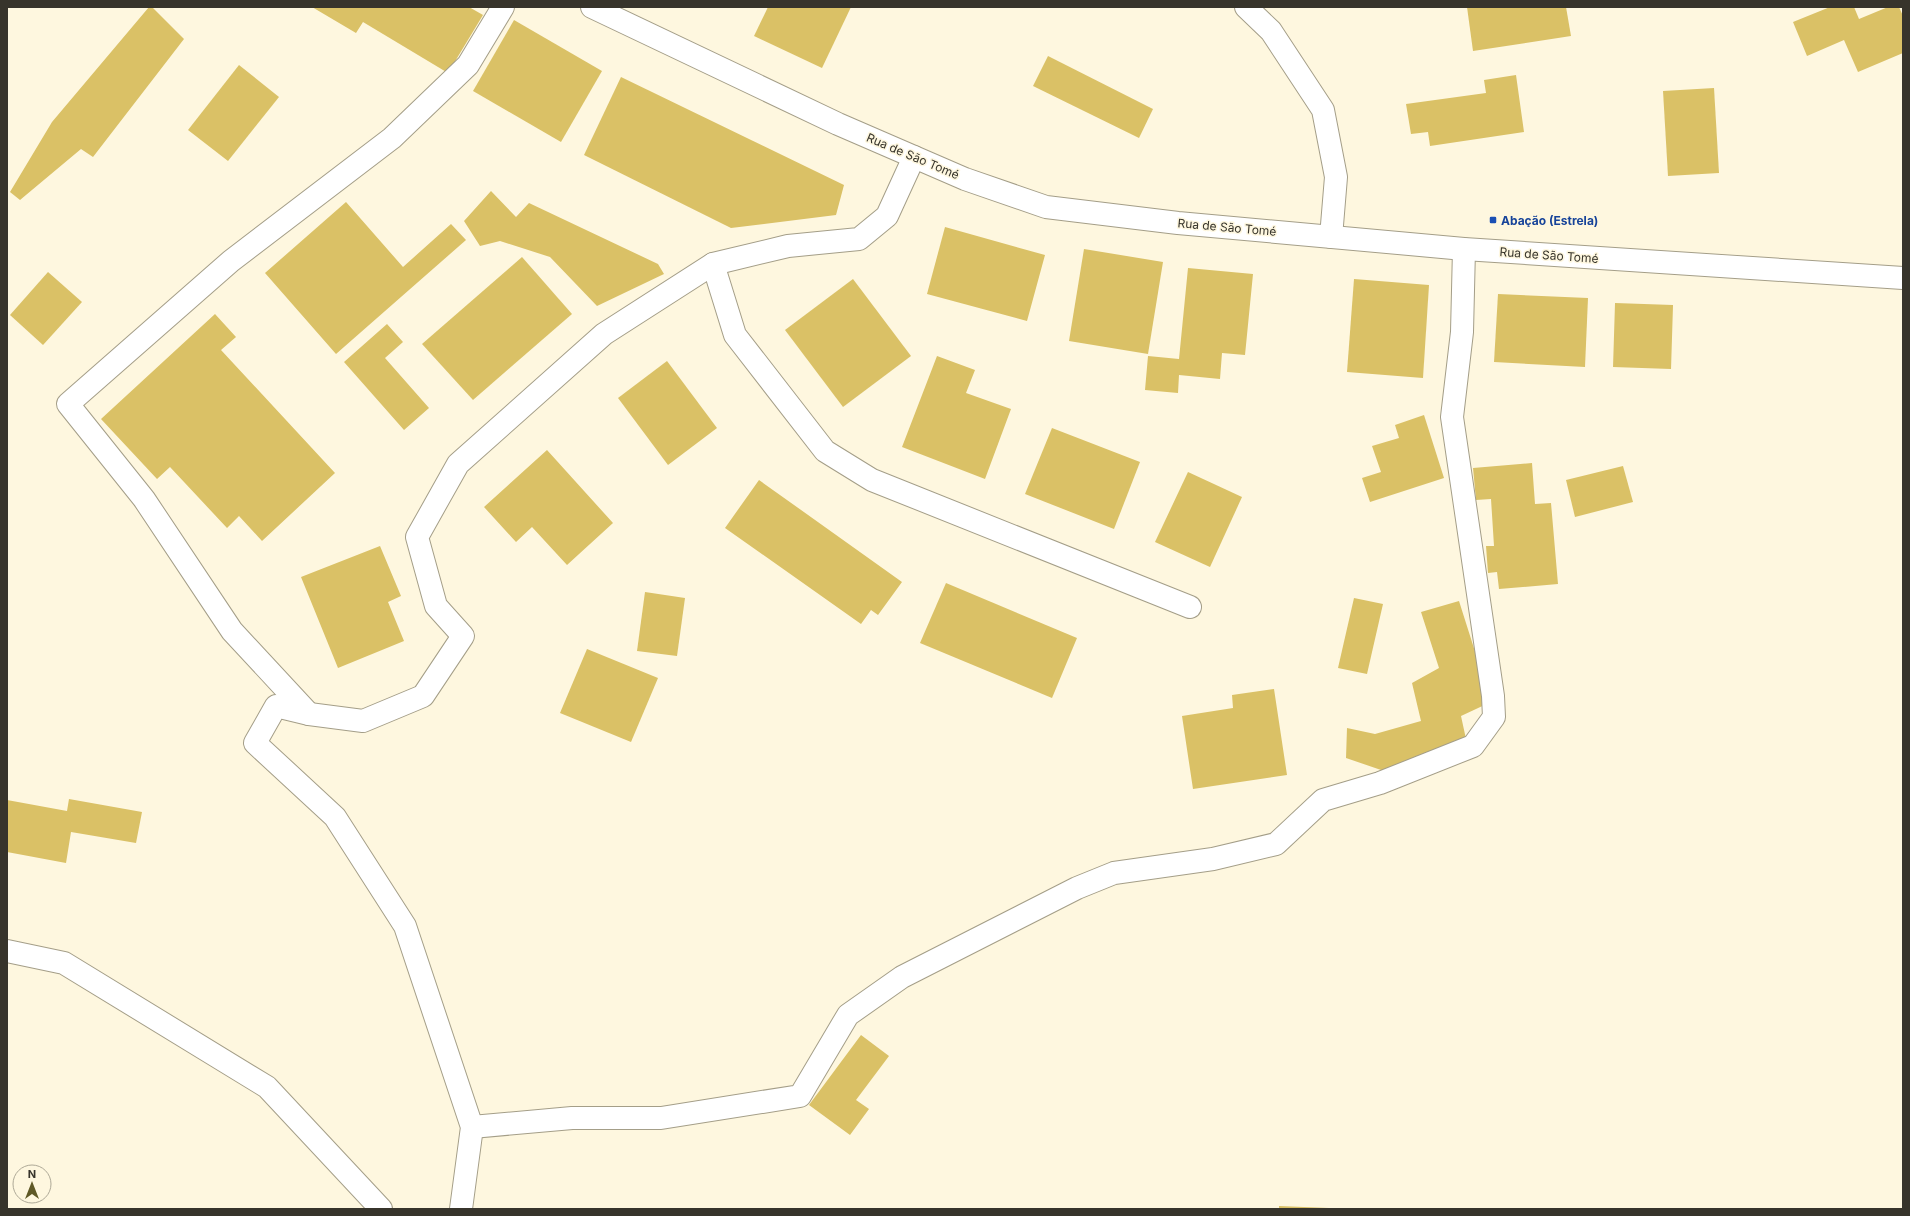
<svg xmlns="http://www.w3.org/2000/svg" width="1910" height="1216" font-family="Inter,sans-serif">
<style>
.building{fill:#dac166}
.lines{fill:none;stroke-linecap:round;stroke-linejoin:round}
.minor-casing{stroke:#a49e88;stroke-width:24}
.tertiary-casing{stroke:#a49e88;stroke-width:24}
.minor{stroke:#fff;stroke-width:22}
.tertiary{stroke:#fff;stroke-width:22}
.transit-dot{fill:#1a4fb4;stroke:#fef7df;stroke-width:1.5}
.labels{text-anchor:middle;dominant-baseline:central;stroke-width:3;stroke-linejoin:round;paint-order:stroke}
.street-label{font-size:12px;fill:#37342b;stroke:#fef7df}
.transit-label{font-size:12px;font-weight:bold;fill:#164399;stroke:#fef7df;text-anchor:start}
</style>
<rect width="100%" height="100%" fill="#fef7df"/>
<g class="building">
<polygon points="149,7 152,7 184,39 93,157 81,149 20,200 10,192 52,122"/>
<polygon points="312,7 469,7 483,15 448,73 363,22 356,33"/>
<polygon points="768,7 851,7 822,68 754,36"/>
<polygon points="1467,7 1566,7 1571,36 1473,51"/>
<polygon points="1830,7 1854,7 1859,19 1888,7 1899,7 1903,16 1903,53 1858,72 1844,40 1807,56 1793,22"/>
<polygon points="514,20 602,71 561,142 473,91"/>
<polygon points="1048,56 1153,109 1139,138 1033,86"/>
<polygon points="239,65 279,97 228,161 188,130"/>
<polygon points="1516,75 1524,132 1430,146 1428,132 1411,134 1406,104 1486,93 1484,80"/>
<polygon points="621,77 844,185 836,215 731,228 584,155"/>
<polygon points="1714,88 1719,173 1668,176 1663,91"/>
<polygon points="491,191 516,217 529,203 658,264 664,274 597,306 550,257 500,241 480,246 464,221"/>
<polygon points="346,202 403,267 451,224 466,240 336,354 265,273"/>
<polygon points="945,227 1045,255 1027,321 927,294"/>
<polygon points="1084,249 1163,262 1148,354 1069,341"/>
<polygon points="522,257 572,314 473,400 422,344"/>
<polygon points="1188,268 1253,274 1245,355 1222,353 1220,379 1179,375 1178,393 1145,390 1148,356 1179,359"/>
<polygon points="48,272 82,302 43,345 10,315"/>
<polygon points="853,279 911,356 843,407 785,330"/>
<polygon points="1354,279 1429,285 1423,378 1347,372"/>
<polygon points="1498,294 1588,298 1585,367 1494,362"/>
<polygon points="1615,303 1673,305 1671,369 1613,367"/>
<polygon points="215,314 236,337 221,350 335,473 262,541 239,516 227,528 170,467 157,479 101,419"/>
<polygon points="387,324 403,342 385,358 429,408 404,430 344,362"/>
<polygon points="937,356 975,370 966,393 1011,409 985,479 902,447"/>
<polygon points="667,361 717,428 668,465 618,398"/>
<polygon points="1424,415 1444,478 1370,502 1362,478 1381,472 1372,446 1399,438 1395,425"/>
<polygon points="1052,428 1140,462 1114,529 1025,494"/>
<polygon points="547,450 613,523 567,565 532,527 516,542 484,507"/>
<polygon points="1532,463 1535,504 1551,503 1558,584 1499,589 1497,572 1488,573 1486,546 1494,546 1491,499 1476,500 1473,468"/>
<polygon points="1623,466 1633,502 1575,517 1566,480"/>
<polygon points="1188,472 1242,497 1210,567 1155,542"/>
<polygon points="759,480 902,582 878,615 871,610 861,624 725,528"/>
<polygon points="380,546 401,596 388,602 404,641 338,668 301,577"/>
<polygon points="946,583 1077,638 1052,698 920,643"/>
<polygon points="645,592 685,598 677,656 637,651"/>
<polygon points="1354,598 1383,604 1367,674 1338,668"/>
<polygon points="1459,601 1491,702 1461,716 1466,739 1384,771 1346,758 1347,728 1375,734 1421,721 1412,683 1439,668 1421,612"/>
<polygon points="587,649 658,678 631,742 560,713"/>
<polygon points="1274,689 1287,775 1193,789 1182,716 1233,708 1232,695"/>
<polygon points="69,799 142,812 136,843 71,832 66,863 7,852 7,800 67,811"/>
<polygon points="861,1035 889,1056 856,1100 869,1109 850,1135 809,1105"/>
<polygon points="1279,1206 1329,1208 1329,1209 1279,1209"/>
</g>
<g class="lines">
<g class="minor-casing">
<g id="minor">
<polyline points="1246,7 1271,31 1323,110 1336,177 1331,237"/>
<polyline points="713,264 735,335 825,451 872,480 1190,607"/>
<polyline points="309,714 232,631 144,499 68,404 231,261 392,138 468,65 503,7"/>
<polyline points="7,951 64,963 267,1087 381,1209"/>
<polyline points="472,1127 572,1118 661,1118 800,1096 848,1015 902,977 1077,888 1114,873 1213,859 1276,844 1323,800 1380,783 1473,746 1494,717 1493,696 1452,417 1462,332 1464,249"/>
<polyline points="461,1209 472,1127 405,926 335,817 255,743 276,706 309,714 363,721 423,696 463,636 436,606 417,537 458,464 604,334 713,264 788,246 859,239 887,216 914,157"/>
</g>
</g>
<g class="tertiary-casing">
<polyline id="tertiary" points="592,7 838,124 965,179 1046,207 1178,223 1464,249 1903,278"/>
</g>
<use href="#minor" class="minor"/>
<use href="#tertiary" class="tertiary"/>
</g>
<rect class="transit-dot" x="1489" y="216" width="8" height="8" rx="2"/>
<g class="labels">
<g class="street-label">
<text transform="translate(913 156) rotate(23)">Rua de São Tomé</text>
<text transform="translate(1227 227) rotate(5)">Rua de São Tomé</text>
<text transform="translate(1549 255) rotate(4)">Rua de São Tomé</text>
</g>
<g class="transit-label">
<text x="1501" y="220">Abação (Estrela)</text>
</g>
</g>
<rect width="1910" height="1216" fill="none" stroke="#37342b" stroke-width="16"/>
<g transform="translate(32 1184)"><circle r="19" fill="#fef7df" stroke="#aea997"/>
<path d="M0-3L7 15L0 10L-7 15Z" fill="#5f5926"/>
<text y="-6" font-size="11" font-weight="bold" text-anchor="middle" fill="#37342b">N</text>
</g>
</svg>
